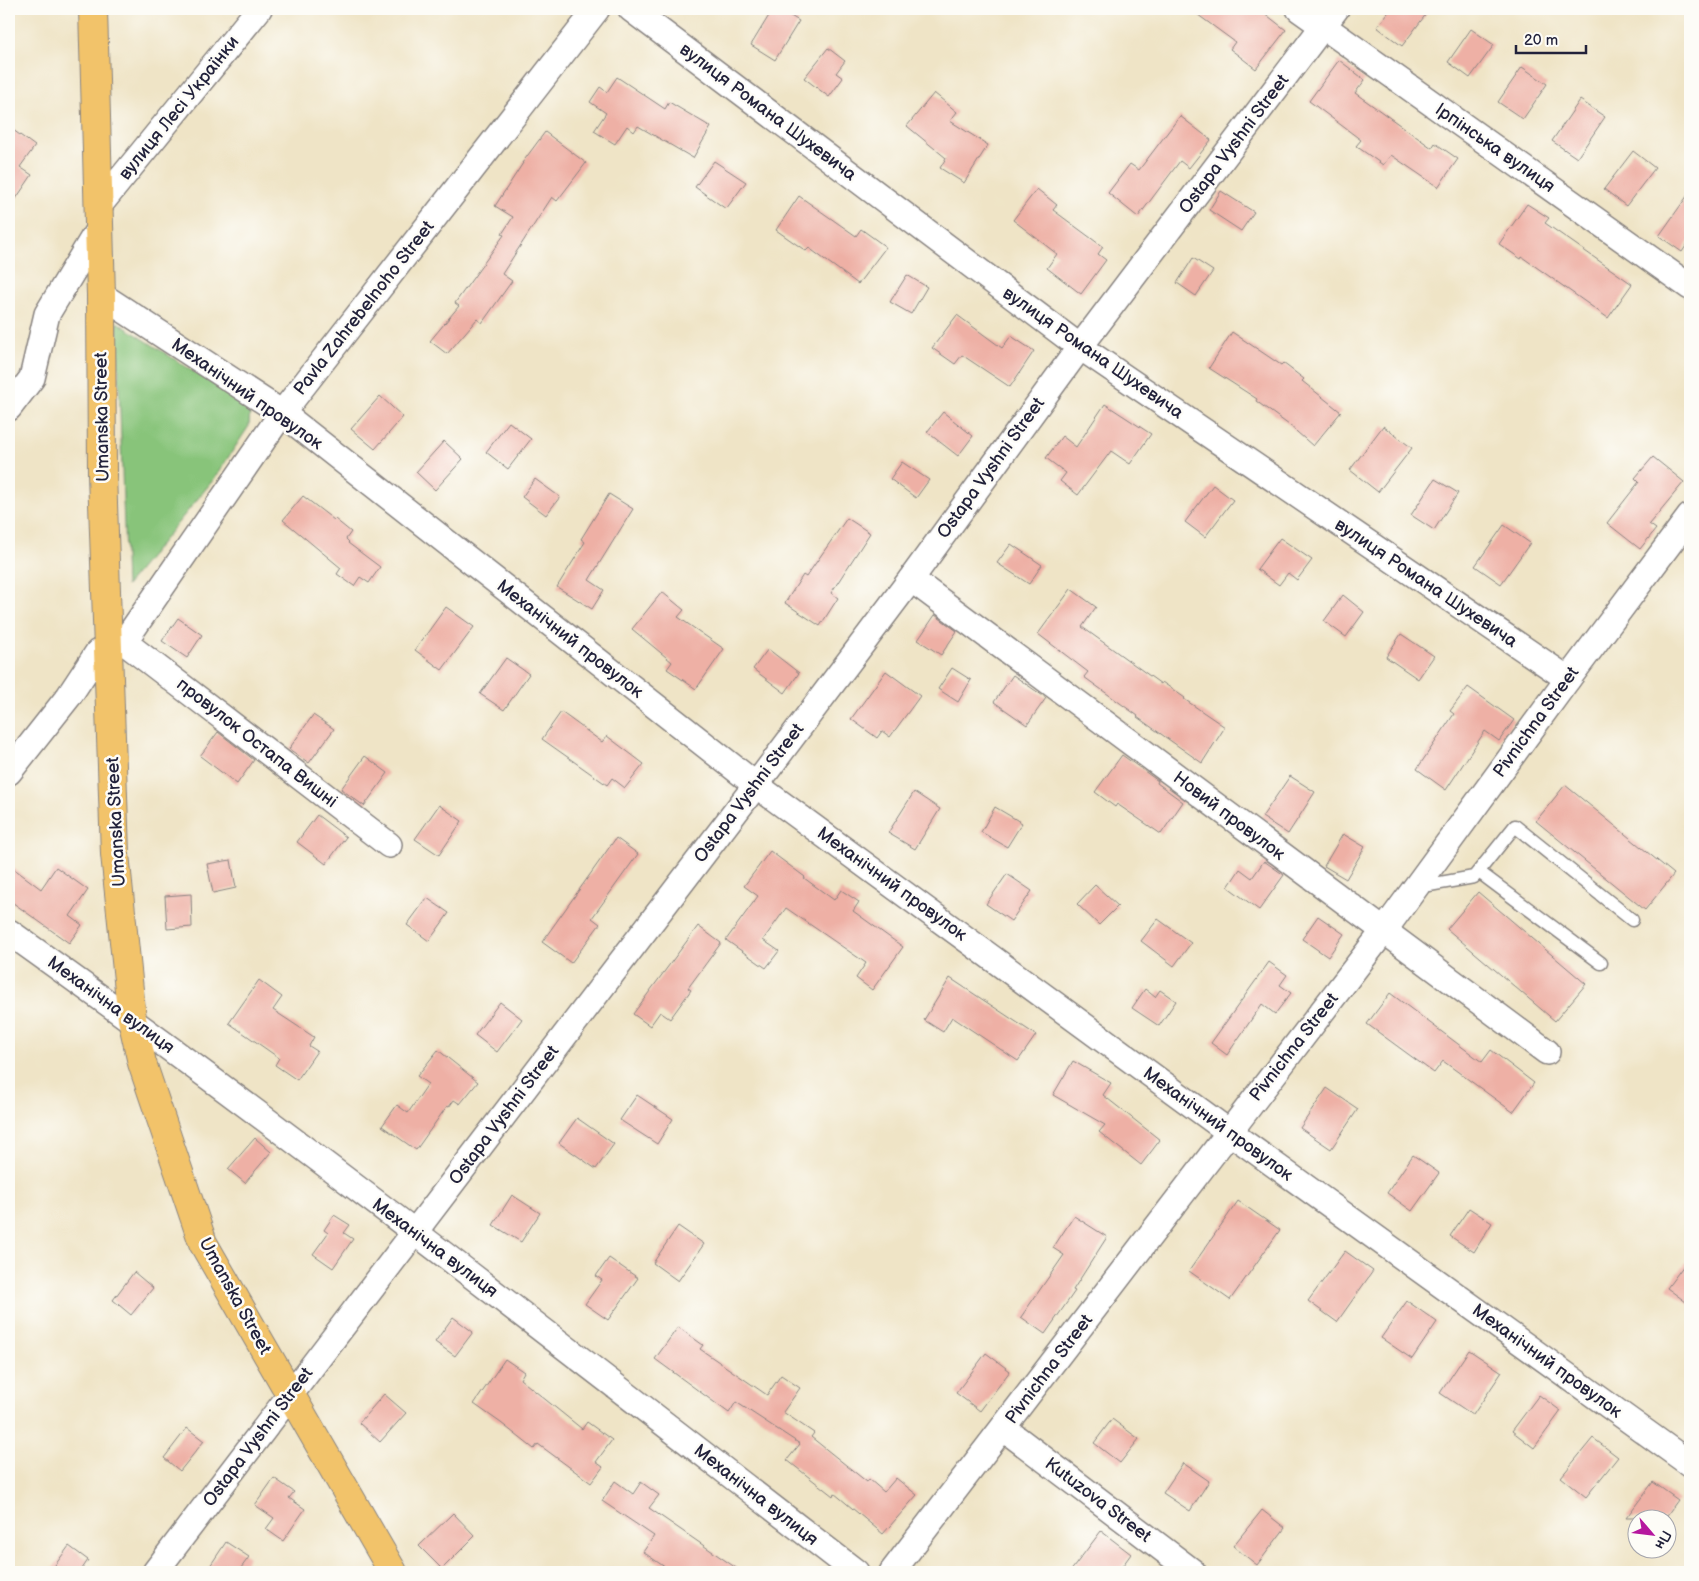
<svg xmlns="http://www.w3.org/2000/svg" width="1699" height="1581" font-family="'Balsamiq Sans',sans-serif">
<style>
.green{fill:#88c47a;stroke:#55735a}
.building{fill:#eeb0a5}
.lines{fill:none;stroke-linecap:round;stroke-linejoin:round}
.service-casing{stroke:#888380;stroke-width:15}
.minor-casing{stroke:#888380;stroke-width:28}
.primary-casing{stroke:#888380;stroke-width:30}
.service{stroke:#fff;stroke-width:12}
.minor{stroke:#fff;stroke-width:25}
.primary{stroke:#f2c36a;stroke-width:28}
.labels{text-anchor:middle;dominant-baseline:central;stroke-width:5;stroke-linejoin:round;paint-order:stroke}
.street-label{font-size:18px;fill:#22223b;stroke:#fdfcf7}
</style>
<rect width="100%" height="100%" fill="#fdfcf7"/>
<filter id="ink" filterUnits="userSpaceOnUse"><feTurbulence type="fractalNoise" baseFrequency=".02" numOctaves="2"/><feDisplacementMap in="SourceGraphic" scale="10" xChannelSelector="R" yChannelSelector="G"/><feConvolveMatrix kernelMatrix="1 2 1 2 8 2 1 2 1" color-interpolation-filters="sRGB"/></filter>
<filter id="wash" filterUnits="userSpaceOnUse"><feTurbulence type="fractalNoise" baseFrequency=".0096" numOctaves="4" result="noise"/><feDisplacementMap in="SourceGraphic" scale="20" xChannelSelector="R" yChannelSelector="G"/><feGaussianBlur stdDeviation="1.12" result="paint"/><feColorMatrix in="noise" values="0 0 0 0 0 0 0 0 0 0 0 0 0 0 0 0 0 1.4 0 .05"/><feComposite in="paint" operator="in"/></filter>
<g filter="url(#wash)">
<rect width="100%" height="100%" fill="#efe4c6"/>
<polygon class="green" points="117,322 250,408 249,426 214,479 126,586"/>
<g id="blocks">
<g class="building">
<polygon points="773,9 779,9 799,21 775,60 751,45"/>
<polygon points="1190,9 1259,9 1286,30 1256,69 1230,49 1235,42"/>
<polygon points="1391,9 1430,9 1402,46 1377,27"/>
<polygon points="1471,29 1494,45 1470,78 1448,62"/>
<polygon points="828,48 845,61 836,73 843,78 829,97 804,78"/>
<polygon points="1339,60 1365,80 1355,93 1432,148 1435,143 1458,159 1438,187 1391,155 1383,165 1356,146 1361,140 1309,101"/>
<polygon points="1522,67 1547,84 1523,119 1498,102"/>
<polygon points="617,77 665,109 669,102 711,127 693,158 638,126 634,132 627,126 615,144 594,131 606,113 590,102 600,87 607,92"/>
<polygon points="934,93 957,112 950,121 988,145 964,183 940,168 946,158 907,126"/>
<polygon points="1580,100 1605,117 1577,158 1552,141"/>
<polygon points="1180,116 1211,140 1189,168 1180,161 1138,217 1108,193 1130,164 1139,170"/>
<polygon points="9,127 35,146 20,167 32,175 9,209"/>
<polygon points="545,132 586,163 557,201 552,197 502,274 512,281 482,323 477,319 447,354 430,341 459,306 455,303 504,235 502,234 513,217 495,206 523,163 522,163"/>
<polygon points="1633,151 1655,168 1626,206 1604,189"/>
<polygon points="714,161 746,182 726,209 695,187"/>
<polygon points="1037,189 1057,205 1053,210 1103,247 1098,254 1106,260 1081,294 1047,268 1057,254 1013,220"/>
<polygon points="1221,191 1254,212 1241,231 1209,210"/>
<polygon points="1690,192 1690,240 1682,252 1659,236"/>
<polygon points="799,196 856,236 861,229 886,247 858,284 809,248 806,251 776,230"/>
<polygon points="1527,204 1549,218 1545,223 1632,284 1608,318 1522,257 1521,259 1499,244"/>
<polygon points="1193,258 1213,271 1196,296 1177,283"/>
<polygon points="907,275 927,287 911,314 890,302"/>
<polygon points="957,315 1002,348 1011,336 1034,351 1010,387 962,355 955,364 932,348"/>
<polygon points="1232,332 1281,365 1283,363 1304,379 1302,381 1341,412 1313,446 1289,425 1256,401 1257,399 1209,368"/>
<polygon points="380,396 403,417 375,449 351,429"/>
<polygon points="1105,404 1151,434 1130,464 1111,451 1078,495 1060,481 1066,473 1046,458 1062,436 1076,447"/>
<polygon points="943,412 973,436 958,456 927,432"/>
<polygon points="509,422 531,439 508,469 486,452"/>
<polygon points="1383,426 1412,448 1378,492 1350,470"/>
<polygon points="444,441 463,459 435,490 416,472"/>
<polygon points="1653,457 1684,482 1649,524 1656,529 1640,549 1607,523 1639,482 1635,478"/>
<polygon points="902,462 929,480 916,498 890,479"/>
<polygon points="535,479 560,497 546,515 522,497"/>
<polygon points="1435,479 1458,493 1434,530 1411,515"/>
<polygon points="1213,485 1233,500 1205,537 1185,522"/>
<polygon points="609,494 633,509 589,580 604,590 592,609 557,587 585,542 581,539"/>
<polygon points="303,496 334,520 335,519 351,532 346,539 349,542 348,543 380,567 369,583 360,577 354,586 337,574 341,568 283,520"/>
<polygon points="847,518 870,533 831,593 838,598 820,626 785,603 803,575 806,577"/>
<polygon points="1504,525 1530,543 1501,584 1475,566"/>
<polygon points="1280,538 1312,560 1297,580 1288,573 1279,585 1257,569"/>
<polygon points="1011,544 1042,565 1029,584 997,563"/>
<polygon points="1071,589 1096,607 1082,627 1161,684 1162,682 1185,698 1184,699 1225,727 1202,763 1137,717 1138,716 1084,677 1088,672 1038,634"/>
<polygon points="662,592 684,610 678,617 724,649 696,689 667,669 672,662 632,629"/>
<polygon points="1343,595 1364,612 1346,637 1324,621"/>
<polygon points="446,607 474,627 442,670 415,650"/>
<polygon points="935,615 957,631 941,655 918,640"/>
<polygon points="178,618 202,635 187,658 162,641"/>
<polygon points="1401,634 1434,656 1418,679 1386,657"/>
<polygon points="768,649 799,673 785,693 753,669"/>
<polygon points="506,658 529,674 504,710 480,694"/>
<polygon points="952,668 971,680 958,702 938,689"/>
<polygon points="886,671 920,696 890,737 882,731 877,738 851,719"/>
<polygon points="1013,675 1046,698 1027,725 994,702"/>
<polygon points="1468,687 1514,720 1499,741 1485,731 1446,790 1417,769 1454,714 1450,711"/>
<polygon points="561,712 602,742 607,736 644,764 625,788 612,778 607,785 542,739"/>
<polygon points="313,715 334,729 309,763 289,749"/>
<polygon points="218,732 254,760 237,784 200,756"/>
<polygon points="1122,755 1158,781 1157,783 1183,802 1161,834 1117,804 1115,807 1095,792"/>
<polygon points="365,756 388,773 364,806 341,789"/>
<polygon points="1290,776 1315,792 1288,834 1262,817"/>
<polygon points="1565,785 1674,874 1645,910 1536,821"/>
<polygon points="914,792 940,809 915,849 888,833"/>
<polygon points="439,805 462,821 439,855 415,839"/>
<polygon points="995,807 1022,823 1007,847 981,832"/>
<polygon points="317,815 346,837 326,864 297,842"/>
<polygon points="1343,834 1365,847 1346,879 1324,866"/>
<polygon points="616,838 638,854 592,918 600,924 571,963 542,942"/>
<polygon points="770,851 805,877 804,878 834,900 841,890 859,902 853,911 903,947 872,990 856,978 866,963 786,908 763,940 779,951 766,968 726,940 758,896 744,886"/>
<polygon points="231,860 236,888 213,893 207,864"/>
<polygon points="1264,861 1284,875 1259,910 1228,887 1240,869 1252,878"/>
<polygon points="9,865 41,889 56,867 88,890 70,916 82,925 69,943 9,900"/>
<polygon points="1007,874 1032,891 1011,921 986,904"/>
<polygon points="1095,885 1118,906 1099,925 1077,904"/>
<polygon points="1478,892 1586,984 1555,1021 1447,929"/>
<polygon points="191,894 192,927 167,929 165,896"/>
<polygon points="427,898 449,913 429,941 407,925"/>
<polygon points="1318,916 1344,934 1328,957 1302,939"/>
<polygon points="1158,919 1191,943 1174,966 1141,941"/>
<polygon points="698,926 721,943 688,988 691,990 670,1019 660,1012 650,1026 633,1014"/>
<polygon points="1269,962 1287,975 1280,985 1291,993 1275,1014 1262,1004 1227,1055 1211,1043"/>
<polygon points="950,978 1036,1035 1018,1061 952,1017 943,1032 924,1020"/>
<polygon points="259,980 282,997 273,1010 314,1037 309,1046 317,1051 297,1080 275,1065 279,1058 229,1023"/>
<polygon points="1145,989 1155,997 1160,990 1176,1001 1159,1026 1132,1008"/>
<polygon points="1390,993 1482,1062 1491,1050 1534,1083 1513,1112 1443,1061 1434,1073 1367,1024"/>
<polygon points="500,1002 522,1019 497,1052 475,1035"/>
<polygon points="438,1050 478,1082 460,1104 454,1100 449,1107 447,1106 416,1150 382,1126 397,1105 408,1113 428,1084 417,1076"/>
<polygon points="1073,1061 1111,1083 1103,1095 1160,1140 1141,1165 1099,1132 1105,1125 1053,1095"/>
<polygon points="1327,1088 1358,1109 1331,1149 1300,1128"/>
<polygon points="637,1095 673,1119 657,1144 620,1120"/>
<polygon points="577,1118 614,1144 596,1169 559,1143"/>
<polygon points="255,1138 271,1152 245,1183 228,1169"/>
<polygon points="1413,1155 1439,1173 1412,1211 1387,1193"/>
<polygon points="512,1195 540,1213 521,1242 493,1225"/>
<polygon points="1238,1201 1280,1230 1230,1300 1189,1271"/>
<polygon points="1469,1208 1492,1223 1474,1252 1450,1236"/>
<polygon points="334,1215 350,1225 344,1233 353,1239 333,1268 313,1254 328,1233 324,1230"/>
<polygon points="1074,1216 1107,1237 1073,1290 1075,1291 1045,1334 1021,1317 1064,1255 1053,1248"/>
<polygon points="678,1226 704,1244 678,1281 653,1263"/>
<polygon points="1345,1251 1373,1271 1337,1322 1308,1301"/>
<polygon points="1690,1257 1690,1305 1667,1288"/>
<polygon points="609,1258 638,1278 608,1320 585,1304 602,1280 596,1276"/>
<polygon points="134,1272 153,1288 131,1315 113,1300"/>
<polygon points="1407,1301 1437,1322 1412,1359 1381,1338"/>
<polygon points="453,1317 473,1332 455,1356 435,1342"/>
<polygon points="678,1327 703,1345 700,1349 767,1395 781,1375 800,1388 783,1412 814,1433 811,1437 867,1482 869,1479 884,1492 896,1478 917,1495 883,1534 834,1493 833,1496 787,1460 800,1444 736,1402 729,1413 655,1359"/>
<polygon points="1469,1350 1502,1372 1473,1415 1440,1393"/>
<polygon points="986,1353 1010,1371 980,1411 956,1393"/>
<polygon points="505,1359 524,1372 520,1379 582,1429 587,1422 612,1440 596,1462 603,1467 591,1483 538,1444 534,1449 501,1423 474,1404"/>
<polygon points="384,1394 406,1413 380,1442 359,1423"/>
<polygon points="1539,1395 1561,1411 1534,1448 1512,1431"/>
<polygon points="1112,1419 1139,1439 1120,1463 1094,1443"/>
<polygon points="187,1428 204,1441 180,1471 164,1458"/>
<polygon points="1593,1438 1618,1457 1586,1497 1561,1477"/>
<polygon points="1183,1463 1209,1481 1190,1511 1163,1493"/>
<polygon points="274,1478 294,1492 289,1498 305,1509 283,1541 266,1529 274,1518 255,1505"/>
<polygon points="615,1481 633,1494 641,1482 659,1495 649,1508 742,1572 672,1572 643,1552 654,1536 602,1501"/>
<polygon points="1653,1482 1678,1500 1665,1518 1626,1518"/>
<polygon points="1262,1510 1285,1528 1257,1565 1233,1546"/>
<polygon points="453,1513 475,1536 442,1569 419,1546"/>
<polygon points="1101,1531 1131,1554 1118,1572 1070,1572"/>
<polygon points="226,1542 249,1557 238,1572 206,1572"/>
<polygon points="69,1546 88,1560 80,1572 50,1572"/>
</g>
</g>
</g>
<g filter="url(#ink)">
<use href="#blocks" fill-opacity="0" stroke="#888380" stroke-width="1"/>
<g class="lines">
<g class="service-casing">
<g id="service">
<polyline points="1479,872 1601,963"/>
<polyline points="1418,887 1474,877 1515,826 1632,920"/>
</g>
</g>
<g class="minor-casing">
<g id="minor">
<polyline points="631,9 1080,347 1568,679"/>
<polyline points="1299,9 1690,287"/>
<polyline points="98,207 259,9"/>
<polyline points="101,295 282,413 756,785 1229,1132 1690,1464"/>
<polyline points="9,408 32,378 47,314 99,228"/>
<polyline points="911,579 1547,1052"/>
<polyline points="124,642 389,845"/>
<polyline points="9,772 69,696 98,652 124,642 282,413 597,9"/>
<path d="M9,932c288,205 567,424 847,640"/>
<polyline points="1003,1428 1193,1572"/>
<polyline points="155,1572 756,785 911,579 1080,347 1336,9"/>
<polyline points="892,1572 1383,932 1568,679 1690,516"/>
</g>
</g>
<g class="primary-casing">
<polyline id="primary" points="93,9 101,295 102,474 115,854 132,1019 142,1063 203,1243 393,1572"/>
</g>
<use href="#service" class="service"/>
<use href="#minor" class="minor"/>
<use href="#primary" class="primary"/>
</g>
</g>
<g class="labels">
<g class="street-label">
<text transform="translate(179 108) rotate(-51)">вулиця Лесі Українки</text>
<text transform="translate(768 112) rotate(37)">вулиця Романа Шухевича</text>
<text transform="translate(1234 144) rotate(-53)">Ostapa Vyshni Street</text>
<text transform="translate(1495 148) rotate(35)">Ірпінська вулиця</text>
<text transform="translate(364 308) rotate(-52)">Pavla Zahrebelnoho Street</text>
<text transform="translate(1093 353) rotate(35)">вулиця Романа Шухевича</text>
<text transform="translate(247 394) rotate(35)">Механічний провулок</text>
<text transform="translate(102 417) rotate(-91)">Umanska Street</text>
<text transform="translate(991 468) rotate(-54)">Ostapa Vyshni Street</text>
<text transform="translate(1426 583) rotate(34)">вулиця Романа Шухевича</text>
<text transform="translate(570 639) rotate(38)">Механічний провулок</text>
<text transform="translate(1536 722) rotate(-54)">Pivnichna Street</text>
<text transform="translate(257 743) rotate(38)">провулок Остапа Вишні</text>
<text transform="translate(749 793) rotate(-53)">Ostapa Vyshni Street</text>
<text transform="translate(1229 816) rotate(37)">Новий провулок</text>
<text transform="translate(116 822) rotate(-93)">Umanska Street</text>
<text transform="translate(892 884) rotate(36)">Механічний провулок</text>
<text transform="translate(111 1005) rotate(36)">Механічна вулиця</text>
<text transform="translate(1294 1047) rotate(-52)">Pivnichna Street</text>
<text transform="translate(504 1115) rotate(-53)">Ostapa Vyshni Street</text>
<text transform="translate(1218 1124) rotate(36)">Механічний провулок</text>
<text transform="translate(435 1248) rotate(37)">Механічна вулиця</text>
<text transform="translate(235 1296) rotate(61)">Umanska Street</text>
<text transform="translate(1547 1361) rotate(36)">Механічний провулок</text>
<text transform="translate(1049 1369) rotate(-53)">Pivnichna Street</text>
<text transform="translate(258 1437) rotate(-53)">Ostapa Vyshni Street</text>
<text transform="translate(756 1495) rotate(38)">Механічна вулиця</text>
<text transform="translate(1098 1500) rotate(37)">Kutuzova Street</text>
</g>
</g>
<rect width="1699" height="1581" fill="none" stroke="#fdfcf7" stroke-width="30"/>
<g transform="translate(1652 1534) rotate(118)"><circle r="24" fill="#fdfcf7" stroke="#a5a5ac"/>
<path d="M0-4L9 19L0 12L-9 19Z" fill="#b5179e"/>
<text y="-8" font-size="14" font-weight="bold" text-anchor="middle" fill="#22223b">Пн</text>
</g>
<path d="M1516 45v8h70v-8" fill="none" stroke="#22223b" stroke-width="2.5"/>
<text x="1524" y="45" font-size="15" fill="#22223b" stroke="#fdfcf7" stroke-width="4" paint-order="stroke">20 m</text>
</svg>
